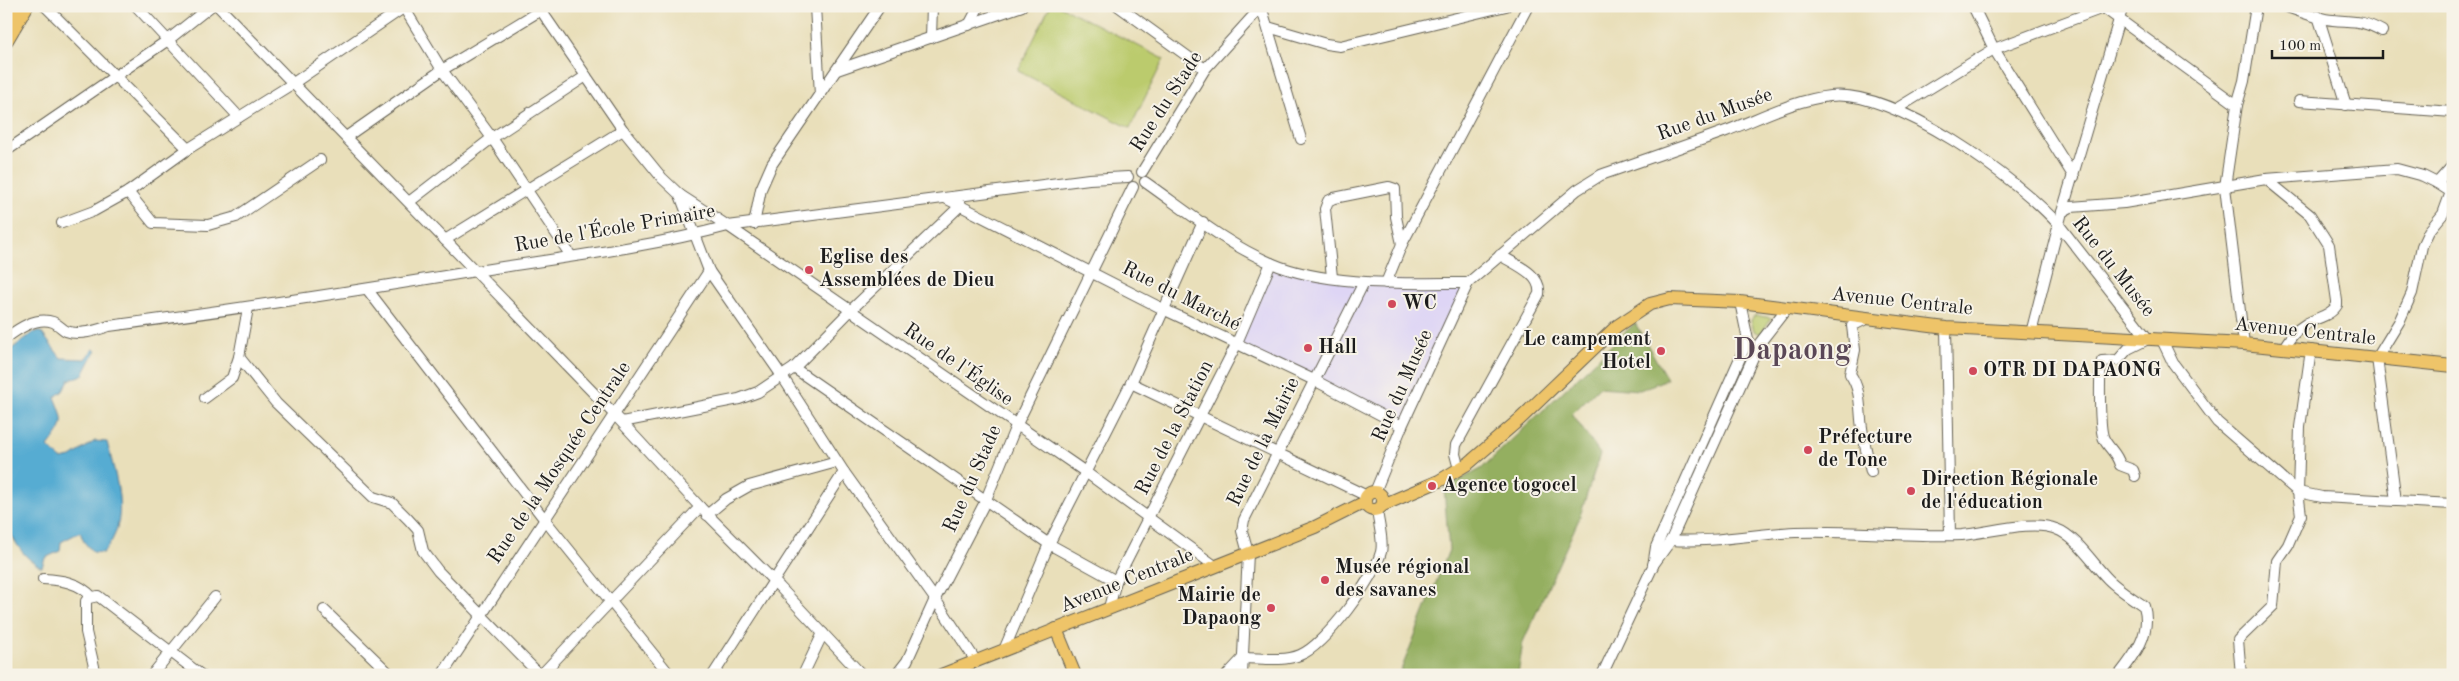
<svg xmlns="http://www.w3.org/2000/svg" width="2459" height="681" font-family="'Old Standard TT',serif">
<style>
.built{fill:#ded5f5}
.green{fill:#bbcb6d;stroke:#6c7444}
.forest{fill:#94af60;stroke:#58663e}
.water{fill:#56acd2;stroke:#396477}
.lines{fill:none;stroke-linecap:round;stroke-linejoin:round}
.minor-casing{stroke:#646053;stroke-width:12}
.major-casing{stroke:#646053;stroke-width:14}
.highway-casing{stroke:#646053;stroke-width:16}
.minor{stroke:#fff;stroke-width:10}
.major{stroke:#eec469;stroke-width:12}
.highway{stroke:#eec469;stroke-width:14}
.poi-dot{fill:#d1495b;stroke:#f7f3e8;stroke-width:2}
.labels{text-anchor:middle;dominant-baseline:central;stroke-width:4;stroke-linejoin:round;paint-order:stroke}
.street-label{font-size:20px;fill:#1c1c1c;stroke:#f7f3e8}
.poi-label{font-size:20px;font-weight:bold;fill:#1c1c1c;stroke:#f7f3e8;text-anchor:start}
.town-label{font-size:30px;font-weight:bold;fill:#5a4756;stroke:#f7f3e8}
</style>
<rect width="100%" height="100%" fill="#f7f3e8"/>
<filter id="ink" filterUnits="userSpaceOnUse"><feTurbulence type="fractalNoise" baseFrequency=".02" numOctaves="2"/><feDisplacementMap in="SourceGraphic" scale="10" xChannelSelector="R" yChannelSelector="G"/><feConvolveMatrix kernelMatrix="1 2 1 2 8 2 1 2 1" color-interpolation-filters="sRGB"/></filter>
<filter id="wash" filterUnits="userSpaceOnUse"><feTurbulence type="fractalNoise" baseFrequency=".0096" numOctaves="4" result="noise"/><feDisplacementMap in="SourceGraphic" scale="20" xChannelSelector="R" yChannelSelector="G"/><feGaussianBlur stdDeviation="1.12" result="paint"/><feColorMatrix in="noise" values="0 0 0 0 0 0 0 0 0 0 0 0 0 0 0 0 0 1.4 0 .05"/><feComposite in="paint" operator="in"/></filter>
<g filter="url(#wash)">
<rect width="100%" height="100%" fill="#e9dfba"/>
<polygon class="built" points="1273,266 1289,271 1465,286 1402,426 1236,345"/>
<g class="green">
<polygon points="1050,6 1060,6 1164,59 1130,128 1018,71"/>
<polygon points="1755,315 1771,318 1761,334 1754,331 1751,320"/>
</g>
<polygon class="forest" points="1635,323 1667,379 1640,390 1599,387 1572,414 1600,454 1579,519 1523,642 1518,675 1399,675 1449,550 1444,488 1481,469"/>
<path class="water" d="M34,332h7l20,26 25,1 7,-10 3,1 -13,25 -14,5 -6,11 -8,6c11,27 10,27 -7,50l13,12 10,-2 24,-16 12,1c9,37 25,79 -4,111l-10,-1 -9,-10 -4,-10 -19,10 -1,9 -15,7 -3,9c-19,-8 -28,-26 -36,-44v-170z"/>
</g>
<g filter="url(#ink)">
<g class="lines">
<g class="minor-casing">
<g id="minor">
<polyline points="45,6 188,149"/>
<polyline points="136,6 239,117"/>
<polyline points="218,6 615,415 700,507 774,581 862,675"/>
<polyline points="403,6 442,70 492,138 571,256"/>
<polyline points="538,6 623,130 662,178 680,195 709,271 782,376 844,472 935,599 976,661"/>
<polyline points="815,6 820,95"/>
<polyline points="1118,6 1205,69"/>
<polyline points="1261,6 1301,139"/>
<polyline points="1973,6 1994,49 2074,177"/>
<polyline points="2101,6 2237,105 2225,187 2244,344"/>
<path d="M2284,6c15,5 33,13 49,14 21,2 29,0 49,11"/>
<polyline points="2318,16 2346,105"/>
<polyline points="969,25 979,6"/>
<polyline points="1268,27 1326,44 1340,46 1506,6"/>
<polyline points="931,38 932,6"/>
<polyline points="837,70 1022,6"/>
<polyline points="2299,101 2453,112"/>
<polyline points="2237,105 2244,81 2256,6"/>
<polyline points="1896,109 1994,49 2103,8"/>
<polyline points="346,137 442,70 546,7"/>
<polyline points="6,151 168,40 211,6"/>
<polyline points="1142,172 1205,69 1262,6"/>
<polyline points="2266,179 2397,169 2423,176 2437,183 2453,165"/>
<path d="M1145,182c40,28 81,62 126,81 55,24 138,20 197,20"/>
<polyline points="128,192 153,223 208,225 236,217 320,160"/>
<polyline points="680,195 728,226 1084,471 1215,566"/>
<polyline points="947,199 1163,309 1314,380 1402,426"/>
<polyline points="409,202 492,138 586,76"/>
<path d="M2062,212l9,-5 53,-4 142,-24 44,36 19,30 8,56v4c-6,11 -22,13 -31,19 -10,6 -17,14 -22,24"/>
<polyline points="62,223 94,211 128,192 188,149 292,84 406,6"/>
<polyline points="754,224 761,189 772,164 880,6"/>
<polyline points="445,240 623,130"/>
<polyline points="1332,277 1325,209 1328,201 1334,198 1389,187 1395,189 1396,217 1402,244"/>
<polyline points="1386,283 1402,244 1528,6"/>
<polyline points="367,289 545,520 670,675"/>
<path d="M1868,318l-16,8 3,24 -5,24c12,17 9,35 12,54 2,15 6,29 9,44"/>
<polyline points="1946,328 1950,535"/>
<polyline points="2031,333 2062,212 2123,6"/>
<path d="M6,338c13,-10 31,-22 47,-16 5,2 9,7 13,9 14,5 31,-1 43,-5 123,-16 245,-35 367,-55 84,-13 170,-23 252,-45l361,-47 39,-2"/>
<polyline points="2162,340 2173,363 2217,422 2298,492 2322,497 2453,504"/>
<polyline points="239,357 276,403 373,497 392,503 408,519 418,530 423,551 438,571 540,675"/>
<polyline points="794,368 1049,544 1116,581"/>
<polyline points="1131,383 1367,496"/>
<polyline points="205,398 232,378 239,357 248,308"/>
<polyline points="622,422 739,399 758,392 794,368 850,311 961,205"/>
<path d="M1459,469l-4,-15 1,-9 83,-151c3,-20 -25,-30 -39,-39"/>
<path d="M1375,492l27,-66 66,-143 109,-93 24,-15c42,-15 84,-29 125,-44 34,-13 68,-31 104,-35 64,-8 188,83 229,129l89,114 -20,10 -10,11 -16,1c-3,10 -3,69 2,78 5,10 13,14 16,26l13,5 2,6"/>
<polyline points="2396,501 2377,358 2399,322 2412,293 2422,246 2429,231 2443,214 2451,192 2437,183"/>
<polyline points="707,515 726,499 749,486 837,462"/>
<path d="M1671,540c42,3 82,-6 124,-8 56,-2 112,5 167,3 26,-2 70,-16 94,-6 20,7 37,35 52,50 10,10 24,19 36,27 8,27 -9,49 -25,69"/>
<polyline points="1653,565 1671,540 1759,344 1787,308"/>
<path d="M43,579c18,1 36,3 49,18"/>
<polyline points="1109,608 1116,581 1236,345 1271,263"/>
<polyline points="324,610 391,675"/>
<polyline points="1004,650 1049,544 1131,383 1203,222"/>
<path d="M1243,658c18,0 40,4 57,-3 25,-10 74,-76 81,-103 3,-11 -3,-30 -4,-42"/>
<polyline points="96,675 86,632 86,601 89,598 98,596 201,675"/>
<polyline points="152,675 215,597"/>
<polyline points="442,675 709,271"/>
<polyline points="541,675 700,507"/>
<polyline points="713,675 844,472"/>
<polyline points="803,675 823,633"/>
<polyline points="896,675 907,661 935,599 985,502 1016,426 1133,187"/>
<polyline points="1227,675 1243,658"/>
<polyline points="1242,675 1248,553 1242,531 1244,520 1364,282"/>
<polyline points="1602,675 1653,566 1656,547 1748,340 1740,302"/>
<polyline points="2241,675 2238,640 2273,606 2277,561 2288,545 2301,515 2298,492 2300,427 2311,350"/>
</g>
</g>
<g class="major-casing">
<g id="major">
<circle cx="1374" cy="501" r="9"/>
<polyline points="1383,505 1439,481 1469,463 1520,419 1617,326 1650,304 1670,299 1740,302 1946,328 2244,344 2453,366"/>
<polyline points="1056,629 1075,675"/>
<polyline points="941,675 1315,527 1365,502"/>
</g>
</g>
<g class="highway-casing">
<g id="highway">
<polyline points="6,16 12,6"/>
<polyline points="6,40 26,6"/>
</g>
</g>
<use href="#minor" class="minor"/>
<use href="#major" class="major"/>
<use href="#highway" class="highway"/>
</g>
</g>
<g class="poi-dot">
<circle cx="809" cy="270" r="5"/>
<circle cx="1392" cy="304" r="5"/>
<circle cx="1308" cy="348" r="5"/>
<circle cx="1661" cy="351" r="5"/>
<circle cx="1973" cy="371" r="5"/>
<circle cx="1808" cy="450" r="5"/>
<circle cx="1432" cy="486" r="5"/>
<circle cx="1911" cy="491" r="5"/>
<circle cx="1325" cy="580" r="5"/>
<circle cx="1271" cy="608" r="5"/>
</g>
<g class="labels">
<g class="street-label">
<text transform="translate(1167 102) rotate(-57)">Rue du Stade</text>
<text transform="translate(1715 115) rotate(-20)">Rue du Musée</text>
<text transform="translate(615 229) rotate(-10)">Rue de l'École Primaire</text>
<text transform="translate(2113 267) rotate(52)">Rue du Musée</text>
<text transform="translate(1181 297) rotate(27)">Rue du Marché</text>
<text transform="translate(1902 302) rotate(6)">Avenue Centrale</text>
<text transform="translate(2305 332) rotate(6)">Avenue Centrale</text>
<text transform="translate(958 365) rotate(35)">Rue de l'Église</text>
<text transform="translate(1403 386) rotate(-66)">Rue du Musée</text>
<text transform="translate(1175 428) rotate(-63)">Rue de la Station</text>
<text transform="translate(1264 442) rotate(-64)">Rue de la Mairie</text>
<text transform="translate(560 463) rotate(-56)">Rue de la Mosquée Centrale</text>
<text transform="translate(973 479) rotate(-66)">Rue du Stade</text>
<text transform="translate(1127 581) rotate(-22)">Avenue Centrale</text>
</g>
<g class="poi-label">
<text x="819" y="258">Eglise des<tspan x="819" dy="23">Assemblées de Dieu</tspan></text>
<text x="1402" y="304">WC</text>
<text x="1651" y="340" text-anchor="end">Le campement<tspan x="1651" dy="23">Hotel</tspan></text>
<text x="1318" y="348">Hall</text>
<text x="1983" y="371">OTR DI DAPAONG</text>
<text x="1818" y="438">Préfecture<tspan x="1818" dy="23">de Tone</tspan></text>
<text x="1921" y="480">Direction Régionale<tspan x="1921" dy="23">de l'éducation</tspan></text>
<text x="1442" y="486">Agence togocel</text>
<text x="1335" y="568">Musée régional<tspan x="1335" dy="23">des savanes</tspan></text>
<text x="1261" y="596" text-anchor="end">Mairie de<tspan x="1261" dy="23">Dapaong</tspan></text>
</g>
<g class="town-label">
<text x="1792" y="351">Dapaong</text>
</g>
</g>
<rect width="2459" height="681" fill="none" stroke="#f7f3e8" stroke-width="25"/>
<path d="M2272 50v8h111v-8" fill="none" stroke="#1c1c1c" stroke-width="2.5"/>
<text x="2279" y="50" font-size="15" fill="#1c1c1c" stroke="#f7f3e8" stroke-width="4" paint-order="stroke">100 m</text>
</svg>
